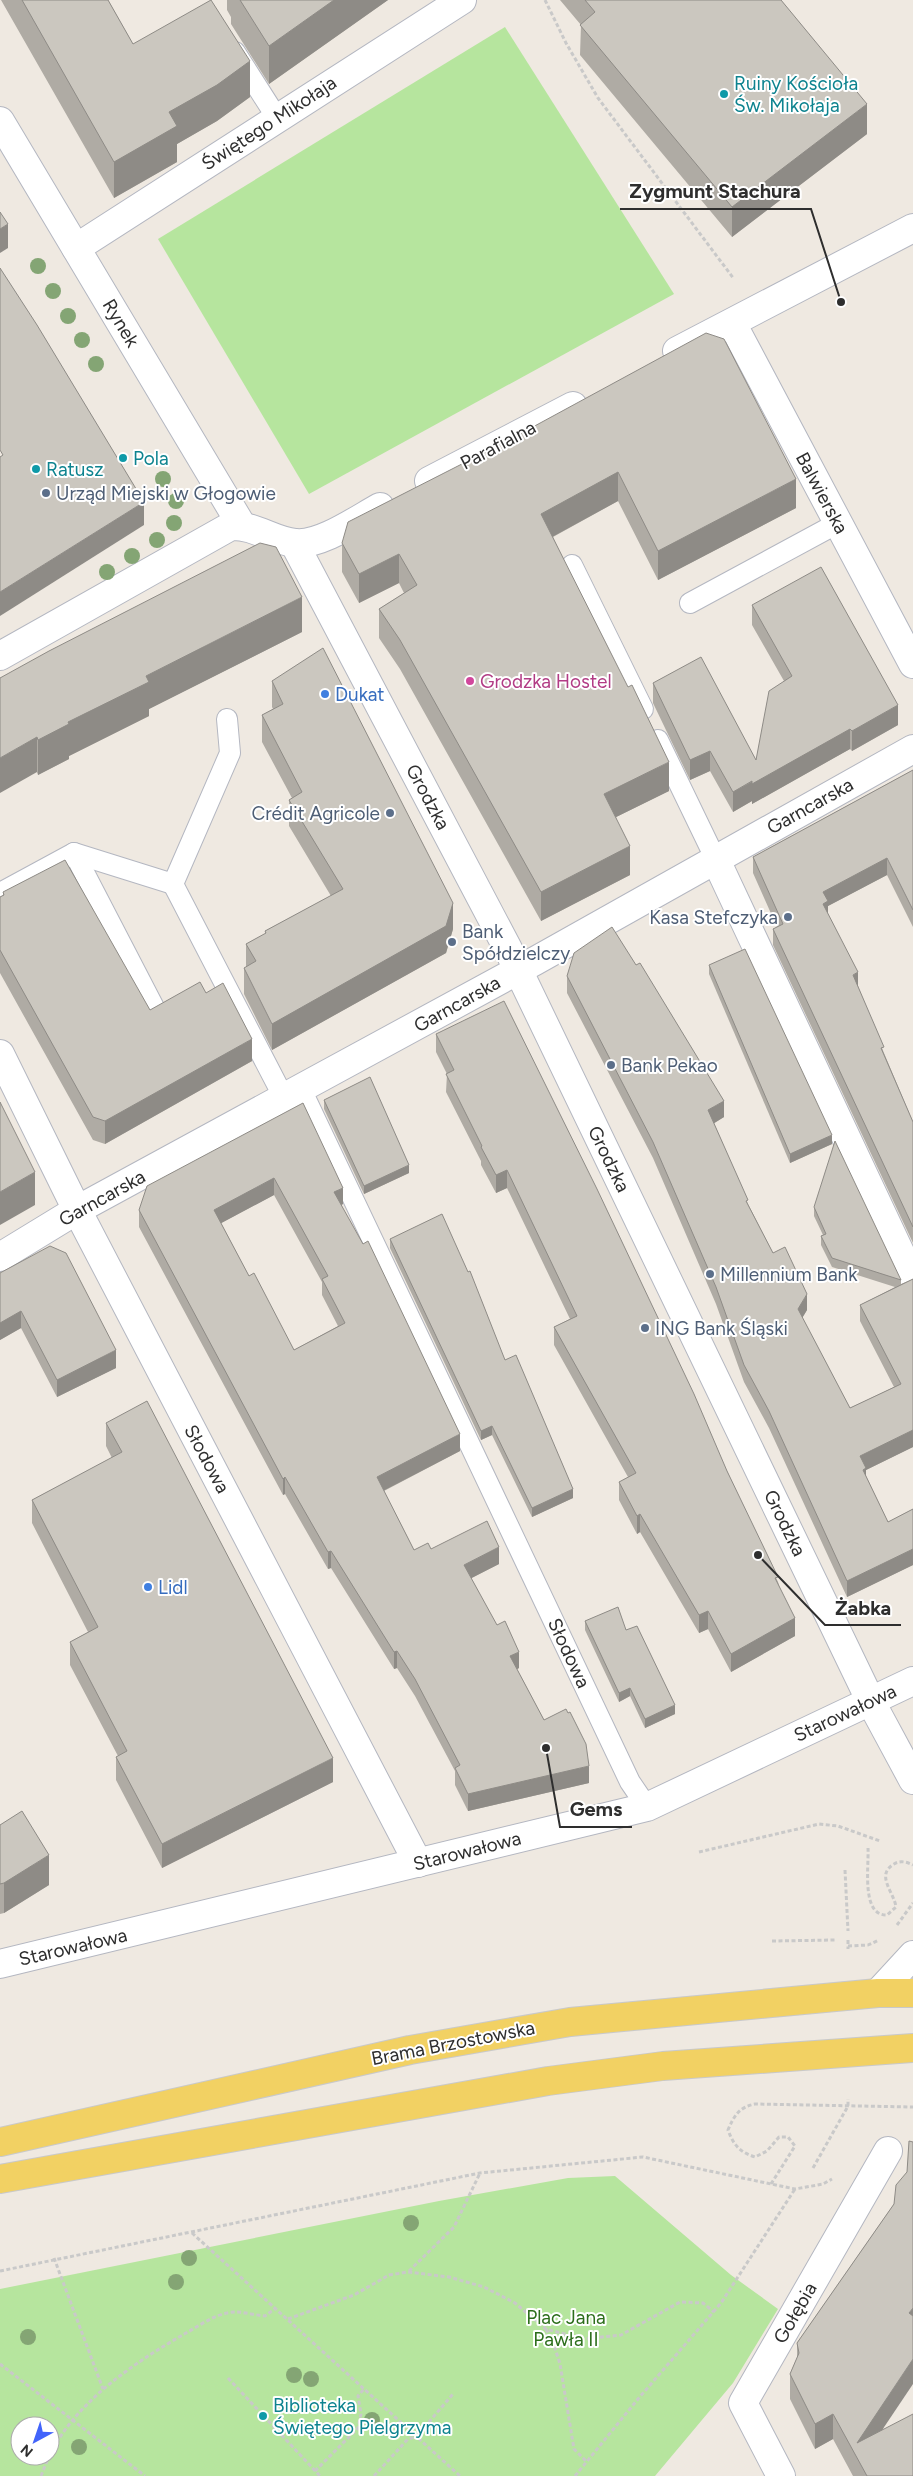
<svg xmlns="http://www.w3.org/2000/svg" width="913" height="2476" font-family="Figtree,sans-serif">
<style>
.green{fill:#b6e59e;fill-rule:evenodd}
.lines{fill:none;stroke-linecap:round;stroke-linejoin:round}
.lane-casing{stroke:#b4b7c1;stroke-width:22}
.street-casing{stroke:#b4b7c1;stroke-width:30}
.primary-casing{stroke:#c9c9c9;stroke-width:30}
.path{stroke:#c9c9c9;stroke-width:3;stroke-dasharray:4 2.5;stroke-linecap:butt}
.lane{stroke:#fff;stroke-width:20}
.street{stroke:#fff;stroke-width:28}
.primary{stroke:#f2d163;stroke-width:28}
.tree{fill:#84a574}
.wall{fill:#afaba4;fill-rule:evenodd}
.shaded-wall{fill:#8e8b86}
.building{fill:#cbc7bf;stroke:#8e8b86;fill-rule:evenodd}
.culture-dot{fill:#0f9aa8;stroke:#fff;stroke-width:2}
.service-dot{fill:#5c6f8a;stroke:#fff;stroke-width:2}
.hotel-dot{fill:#d1479c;stroke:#fff;stroke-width:2}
.shop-dot{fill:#3f7fe0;stroke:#fff;stroke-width:2}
.labels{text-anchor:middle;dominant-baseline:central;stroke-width:4;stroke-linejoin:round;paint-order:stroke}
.culture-label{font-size:19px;fill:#0d838f;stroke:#fff;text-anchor:start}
.street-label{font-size:19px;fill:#2e2e2e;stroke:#fff}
.service-label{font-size:19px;fill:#4e5e75;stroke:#fff;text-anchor:start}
.hotel-label{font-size:19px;fill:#b23c85;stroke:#fff;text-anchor:start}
.shop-label{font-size:19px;fill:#366cbe;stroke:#fff;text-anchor:start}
.park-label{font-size:19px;fill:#2c6e1b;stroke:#fff}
.leader{fill:none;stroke:#2e2e2e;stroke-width:2}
.callout-dot{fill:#2e2e2e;stroke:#fff;stroke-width:2}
.callout-label{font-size:20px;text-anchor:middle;font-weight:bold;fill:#2e2e2e;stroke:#fff;stroke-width:4;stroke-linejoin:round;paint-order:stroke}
</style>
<rect width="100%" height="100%" fill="#efe9e1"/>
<g class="green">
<polygon points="505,27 674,294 309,494 158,239"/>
<path d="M615,2176l116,99 47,34 -45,74 -78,93h-655v-187l439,-88 129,-23zM20,2426h30v30h-30z"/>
</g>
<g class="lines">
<g class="lane-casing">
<g id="lane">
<polyline points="235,52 277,118"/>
<polyline points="572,565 643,709"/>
<polyline points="690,603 838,523"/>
<polyline points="658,740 715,858"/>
<polyline points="74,853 158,1015"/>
<polyline points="173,884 284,1098"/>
<polyline points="0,893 74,853 173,884 230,753 227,719"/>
<polyline points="301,1089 630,1782 647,1807"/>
</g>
</g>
<g class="street-casing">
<g id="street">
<polyline points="0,121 242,526"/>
<polyline points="76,248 462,0"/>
<polyline points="732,323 913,664"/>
<polyline points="677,351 913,228"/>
<polyline points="429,481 573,406"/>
<polyline points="294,543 508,949 871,1702 913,1780"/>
<path d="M0,656l231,-130c24,-1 42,15 64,17 25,3 63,-24 85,-36"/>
<polyline points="715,858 913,1280"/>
<polyline points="0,1054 77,1210 418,1863"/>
<polyline points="0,1257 77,1210 535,961 913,749"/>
<polyline points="0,1964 647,1807 913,1681"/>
<polyline points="878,1993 913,1955"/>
<polyline points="781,2476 743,2403 888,2151"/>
</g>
</g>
<g class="primary-casing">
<g id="primary">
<polyline points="0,2142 410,2050 570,2022 878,1993 913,1993"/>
<polyline points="0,2179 548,2081 663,2066 913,2048"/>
</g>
</g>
<g class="path">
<polyline points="545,0 566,43 598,98 734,279"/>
<path d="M868,1848c1,19 -7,68 19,67l9,-8c-2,-15 -21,-32 -2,-43 6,-4 13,-2 19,1"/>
<polyline points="699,1852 819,1824 838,1826 880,1841"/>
<polyline points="845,1870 848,1931"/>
<polyline points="897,1925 913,1903"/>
<polyline points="848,1940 848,1949"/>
<polyline points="772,1941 835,1940"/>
<polyline points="848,1946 868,1945 879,1940"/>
<polyline points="813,2168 848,2106 848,2099"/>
<path d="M771,2184l24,-38 -7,-9h-9l-12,14 -12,6c-15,-5 -21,-11 -27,-27 6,-14 11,-23 27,-26l158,3"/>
<polyline points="192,2233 460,2476"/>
<polyline points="54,2258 103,2389"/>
<polyline points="0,2271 480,2173 643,2157 795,2189 823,2184 832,2179"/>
<polyline points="409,2271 454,2227 480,2173"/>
<polyline points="288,2319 354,2295 389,2275 408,2272 449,2277 484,2287 515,2303 546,2329 584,2339 621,2335 680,2302 703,2303 714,2312"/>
<polyline points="546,2329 553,2342 560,2364 574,2449 586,2461"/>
<polyline points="0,2364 145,2476"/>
<polyline points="228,2378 320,2476"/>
<path d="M50,2454c28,-54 84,-91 136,-121 13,-7 26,-17 41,-20 13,-3 25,2 38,3l11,-8"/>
<polyline points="315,2471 358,2428 361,2414 358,2396 364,2389"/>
<polyline points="41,2476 49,2456"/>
<polyline points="374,2476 408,2439 416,2437 453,2394"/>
<polyline points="575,2476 638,2399 721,2303 795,2189"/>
</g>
<use href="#lane" class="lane"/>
<use href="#street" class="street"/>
<use href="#primary" class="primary"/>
</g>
<g class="tree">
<circle cx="38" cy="266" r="8"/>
<circle cx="53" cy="291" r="8"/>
<circle cx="68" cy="316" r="8"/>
<circle cx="82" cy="340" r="8"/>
<circle cx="96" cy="364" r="8"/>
<circle cx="163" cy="479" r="8"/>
<circle cx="176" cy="501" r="8"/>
<circle cx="174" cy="523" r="8"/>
<circle cx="157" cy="540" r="8"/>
<circle cx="132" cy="556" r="8"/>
<circle cx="107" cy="572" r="8"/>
<circle cx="411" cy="2223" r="8"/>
<circle cx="189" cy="2258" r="8"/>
<circle cx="176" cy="2282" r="8"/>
<circle cx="28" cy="2337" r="8"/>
<circle cx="294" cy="2375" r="8"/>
<circle cx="311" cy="2379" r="8"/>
<circle cx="372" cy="2420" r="8"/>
<circle cx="79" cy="2447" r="8"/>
</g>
<g class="wall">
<polygon points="1,0 108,0 133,44 250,97 217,121 177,144 177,162 114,198"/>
<polygon points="227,0 388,0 269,84 231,24 231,17 227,10"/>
<polygon points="560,0 781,0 867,134 732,237 580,55 581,25"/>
<polygon points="507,441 796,508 658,580 618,501 553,537 669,791 616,817 630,875 541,921 400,669 379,638 379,609 404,593 399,583 359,603 342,572 342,543"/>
<polygon points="752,605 898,725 852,751 850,749 752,804 752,801 733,812 710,771 690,780 653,703 653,683 756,760 784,681 752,625"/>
<polygon points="302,632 149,709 149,716 69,756 69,759 38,775 0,678"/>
<polygon points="272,681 453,929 446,953 272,1050 244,994 244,968 246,967 246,944 265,934 265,931 331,896 289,826 289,800 292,798 262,742 262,715 273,709 272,707"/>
<polygon points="913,770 913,927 887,875 828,906 828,914 858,986 884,1053 913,1122 913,1243 773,945 773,929 777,927 753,873 753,857"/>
<polygon points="3,892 150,1010 206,993 252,1061 105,1144 93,1140 0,973 0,897 3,895"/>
<polygon points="709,965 832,1144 790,1163 709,974"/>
<polygon points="567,976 724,1117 714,1123 748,1204 773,1253 807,1310 802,1318 850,1408 894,1387 860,1321 860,1305 895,1287 832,1267 821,1245 821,1236 823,1235 814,1216 814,1207 901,1280 901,1284 913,1279 913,1447 866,1470 866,1476 888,1522 913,1509 913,1565 847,1597 769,1428 744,1382 716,1304 653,1158 567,993"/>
<polygon points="436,1034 727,1471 778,1582 795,1636 731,1672 708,1629 699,1633 640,1532 637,1534 619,1500 619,1482 628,1477 554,1345 554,1327 570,1319 507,1188 496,1193 481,1165 481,1161 446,1092 447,1074 436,1052"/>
<polygon points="324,1100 409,1173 364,1194 324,1109"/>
<path d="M303,1103l40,101 -2,1 119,246 -76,40 30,59 17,-1 68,15 -28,14 48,90 -2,1 27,51 45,63 -121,28 -13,-26v-14l-40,-75 -18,-28 -3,1 -63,-101 -3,1 -43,-75 -2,1 -144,-268v-17zM274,1195l48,87v13l16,31 -44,24 -45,-74 -28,-53z"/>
<polygon points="390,1239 505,1360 573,1498 532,1517 492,1435 481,1440 390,1248"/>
<polygon points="0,1273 116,1368 57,1397 21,1328 0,1340"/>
<polygon points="106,1423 333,1782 162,1868 116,1780 116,1757 118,1756 70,1665 70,1642 88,1632 32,1523 32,1500 112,1458 106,1446"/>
<polygon points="585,1621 626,1630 675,1714 645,1728 630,1696 619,1702 585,1630"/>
<polygon points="0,1825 49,1885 4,1913 0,1914"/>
<polygon points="913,2142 883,2430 913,2476 853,2476 833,2439 815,2449 790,2399 790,2374 797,2358 797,2343 894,2204 907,2172"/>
</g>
<g class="shaded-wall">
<polygon points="334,0 388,0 269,84 269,46"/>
<polygon points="250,61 250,97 217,121 177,144 177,162 114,198 114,162 169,112"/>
<polygon points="867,104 867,134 732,237 732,207"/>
<polygon points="8,224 8,248 0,253 0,229"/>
<polygon points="618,472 618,501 541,543 541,514"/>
<polygon points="796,479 796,508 658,580 658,551"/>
<polygon points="144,502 144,525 0,616 0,592"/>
<polygon points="399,554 399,583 359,603 359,574"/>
<polygon points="302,597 302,632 149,709 149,716 69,756 69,759 38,775 38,740 146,676"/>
<polygon points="898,705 898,725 852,751 852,731"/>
<polygon points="850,729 850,749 752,804 752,801 733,812 733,792"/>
<polygon points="37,737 37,772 0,793 0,758"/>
<polygon points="710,751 710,771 690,780 690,760"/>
<polygon points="669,762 669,791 604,823 604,794"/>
<polygon points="630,846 630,875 541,921 541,892"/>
<polygon points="887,858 887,875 828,906 828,918 823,920 823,892"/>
<polygon points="453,903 453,929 446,953 272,1050 272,1024"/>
<polygon points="858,972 858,989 853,975"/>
<polygon points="252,1039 252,1061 105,1144 105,1121"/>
<polygon points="724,1101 724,1117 708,1127 708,1110"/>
<polygon points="832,1135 832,1144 790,1163 790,1154"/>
<polygon points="409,1165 409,1173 364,1194 364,1186"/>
<polygon points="507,1170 507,1188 496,1193 496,1175"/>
<polygon points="35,1172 35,1205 0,1225 0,1192"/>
<polygon points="274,1178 274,1195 214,1227 214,1210"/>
<polygon points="343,1188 343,1204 334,1209 334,1192"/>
<polygon points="807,1294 807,1310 798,1325 798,1309"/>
<polygon points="21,1311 21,1328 0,1340 0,1323"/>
<polygon points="116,1350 116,1368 57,1397 57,1380"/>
<polygon points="492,1426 492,1435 481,1440 481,1431"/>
<polygon points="913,1430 913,1447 866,1470 866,1485 860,1456"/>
<polygon points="460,1434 460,1451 377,1494 377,1477"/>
<polygon points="285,1477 285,1494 283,1495 283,1479"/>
<polygon points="573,1489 573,1498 532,1517 532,1508"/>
<polygon points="640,1514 640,1532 637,1534 637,1516"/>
<polygon points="499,1547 499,1564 464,1582 464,1565"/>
<polygon points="913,1549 913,1565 847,1597 847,1581"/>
<polygon points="331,1551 331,1568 328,1569 328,1552"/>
<polygon points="708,1611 708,1629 699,1633 699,1615"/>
<polygon points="795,1618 795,1636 731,1672 731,1654"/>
<polygon points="397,1651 397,1668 394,1669 394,1652"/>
<polygon points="519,1652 519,1668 510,1673 510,1656"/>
<polygon points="630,1688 630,1696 619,1702 619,1693"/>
<polygon points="675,1705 675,1714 645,1728 645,1719"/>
<polygon points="333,1758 333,1782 162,1868 162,1844"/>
<polygon points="589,1766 589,1783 468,1811 468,1794"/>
<polygon points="49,1855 49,1885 4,1913 4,1883"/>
<polygon points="913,2308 913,2333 909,2313"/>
<polygon points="913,2359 913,2384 860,2463 857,2443"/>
<polygon points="833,2414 833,2439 815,2449 815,2424"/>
</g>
<g class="building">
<polygon points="22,0 108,0 133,44 211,0 250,61 217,85 169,112 177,126 114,162"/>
<polygon points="240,0 334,0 269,46"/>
<polygon points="585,0 781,0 867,104 732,207 580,25 595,12"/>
<polygon points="0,212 8,224 0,229"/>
<polygon points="0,268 37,325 144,502 0,592 0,457 3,455 0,450"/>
<polygon points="706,333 724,339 796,479 658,551 618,472 541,514 628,687 632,685 669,762 604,794 630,846 541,892 400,640 379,609 417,585 399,554 359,574 342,543 348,522 507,441"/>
<polygon points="260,543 276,547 302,597 146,676 149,682 68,722 69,724 38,740 37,737 0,758 0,678 49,651"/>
<polygon points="821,567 898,705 852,731 850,729 752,784 752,781 733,792 710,751 690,760 653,683 701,657 756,760 769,691 792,676 752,605"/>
<polygon points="323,648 453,903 446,926 272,1024 244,968 256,961 246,944 266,933 265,931 343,889 289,800 302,792 262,715 283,704 272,681"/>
<polygon points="913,770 913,910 887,858 823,892 828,901 823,904 858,972 853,975 884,1047 881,1048 913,1122 913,1227 773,929 783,924 753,857"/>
<polygon points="65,860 150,1010 200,982 206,993 223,983 252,1039 105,1121 93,1117 0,950 0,897 4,895 3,892"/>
<polygon points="612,927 636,965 640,963 724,1101 708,1110 748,1200 746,1201 773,1253 785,1247 807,1294 798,1309 850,1408 901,1384 860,1305 913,1279 913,1430 860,1456 866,1468 863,1470 888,1522 913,1509 913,1549 847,1581 769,1411 744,1365 716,1287 653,1142 567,976 574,953"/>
<polygon points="745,949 832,1135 790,1154 709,965"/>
<polygon points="504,1001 597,1189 694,1394 727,1471 778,1577 775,1578 795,1618 731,1654 708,1611 699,1615 640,1514 637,1516 619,1482 636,1473 554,1327 577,1316 507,1170 496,1175 481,1147 482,1146 446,1074 454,1070 436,1034"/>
<polygon points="370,1077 409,1165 364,1186 324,1100"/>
<polygon points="0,1102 35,1172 0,1192"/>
<path d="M303,1103l40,85 -9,4 29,52 5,-3 92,193 -83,43 37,73 14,-7 3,6 56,-28 12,26 -35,18 33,60 8,-4 14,31 -9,4 34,64 22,-11 2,4 2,-1 16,32 3,22 -121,28 -13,-26 5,-3 -45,-86 -18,-28 -3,1 -63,-101 -3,1 -43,-75 -2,2 -144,-269 8,-24zM274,1178l54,98 -6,3 23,44 -51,27 -40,-77 -5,3 -35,-66z"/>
<polygon points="835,1141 901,1280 832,1258 821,1236 826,1234 814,1207"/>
<polygon points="442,1214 468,1272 470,1271 505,1360 516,1355 573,1489 532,1508 492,1426 481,1431 390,1239"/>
<polygon points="50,1246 66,1253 116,1350 57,1380 21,1311 0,1323 0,1273"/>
<polygon points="147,1401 333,1758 162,1844 116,1757 127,1751 70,1642 98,1627 32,1500 122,1452 106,1423"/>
<polygon points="618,1607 626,1630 637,1626 675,1705 645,1719 630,1688 619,1693 585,1621"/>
<polygon points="22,1811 49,1855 4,1883 0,1884 0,1825"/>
<polygon points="909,2141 913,2142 913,2308 909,2313 913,2316 913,2359 857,2443 913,2414 913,2476 867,2476 833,2414 815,2424 790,2374 799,2353 797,2343 894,2204 896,2185 907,2172"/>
</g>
<g class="culture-dot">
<circle cx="724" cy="94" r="5"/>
<circle cx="123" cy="458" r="5"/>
<circle cx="36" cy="469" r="5"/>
<circle cx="263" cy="2416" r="5"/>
</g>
<g class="service-dot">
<circle cx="46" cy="493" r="5"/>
<circle cx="390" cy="813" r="5"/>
<circle cx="788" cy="917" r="5"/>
<circle cx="452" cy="942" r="5"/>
<circle cx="611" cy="1065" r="5"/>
<circle cx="710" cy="1274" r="5"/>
<circle cx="645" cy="1328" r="5"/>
</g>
<circle class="hotel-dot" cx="470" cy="681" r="5"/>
<g class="shop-dot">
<circle cx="325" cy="694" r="5"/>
<circle cx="148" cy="1587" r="5"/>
</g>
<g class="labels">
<g class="culture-label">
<text x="734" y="83">Ruiny Kościoła<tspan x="734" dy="22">Św. Mikołaja</tspan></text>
<text x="133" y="458">Pola</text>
<text x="46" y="469">Ratusz</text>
<text x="273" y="2405">Biblioteka<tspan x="273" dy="22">Świętego Pielgrzyma</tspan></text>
</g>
<g class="street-label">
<text transform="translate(269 123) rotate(-33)">Świętego Mikołaja</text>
<text transform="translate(121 323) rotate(59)">Rynek</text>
<text transform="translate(498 445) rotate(-28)">Parafialna</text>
<text transform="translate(822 493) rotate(62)">Balwierska</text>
<text transform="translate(428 797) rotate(62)">Grodzka</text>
<text transform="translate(810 806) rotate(-29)">Garncarska</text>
<text transform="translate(457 1004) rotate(-29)">Garncarska</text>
<text transform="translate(609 1159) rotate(64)">Grodzka</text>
<text transform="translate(102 1198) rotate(-29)">Garncarska</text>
<text transform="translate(207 1459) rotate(62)">Słodowa</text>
<text transform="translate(785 1523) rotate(64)">Grodzka</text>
<text transform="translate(569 1653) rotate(65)">Słodowa</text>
<text transform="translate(845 1713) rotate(-25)">Starowałowa</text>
<text transform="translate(467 1851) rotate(-14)">Starowałowa</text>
<text transform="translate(73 1947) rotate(-13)">Starowałowa</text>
<text transform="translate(453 2043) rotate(-11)">Brama Brzostowska</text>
<text transform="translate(795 2313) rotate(-60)">Gołębia</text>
</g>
<g class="service-label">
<text x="56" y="493">Urząd Miejski w Głogowie</text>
<text x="380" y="813" text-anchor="end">Crédit Agricole</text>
<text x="778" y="917" text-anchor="end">Kasa Stefczyka</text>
<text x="462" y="931">Bank<tspan x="462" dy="22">Spółdzielczy</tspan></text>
<text x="621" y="1065">Bank Pekao</text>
<text x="720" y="1274">Millennium Bank</text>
<text x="655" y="1328">ING Bank Śląski</text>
</g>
<g class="hotel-label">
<text x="480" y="681">Grodzka Hostel</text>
</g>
<g class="shop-label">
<text x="335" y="694">Dukat</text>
<text x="158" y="1587">Lidl</text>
</g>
<g class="park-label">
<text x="566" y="2317">Plac Jana<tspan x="566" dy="22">Pawła II</tspan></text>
</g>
</g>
<path class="leader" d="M841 302L811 209H620M758 1555L825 1625H901M546 1748L560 1827H632"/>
<g class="callout-dot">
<circle cx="841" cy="302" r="5"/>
<circle cx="758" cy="1555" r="5"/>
<circle cx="546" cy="1748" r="5"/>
</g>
<g class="callout-label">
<text x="715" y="198">Zygmunt Stachura</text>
<text x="863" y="1615">Żabka</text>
<text x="596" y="1816">Gems</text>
</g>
<g transform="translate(35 2441) rotate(220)"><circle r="24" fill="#ffffff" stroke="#ababab"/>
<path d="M0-4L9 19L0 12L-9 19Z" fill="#4264fb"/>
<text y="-8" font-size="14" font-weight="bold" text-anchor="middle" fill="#2e2e2e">N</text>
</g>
</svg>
